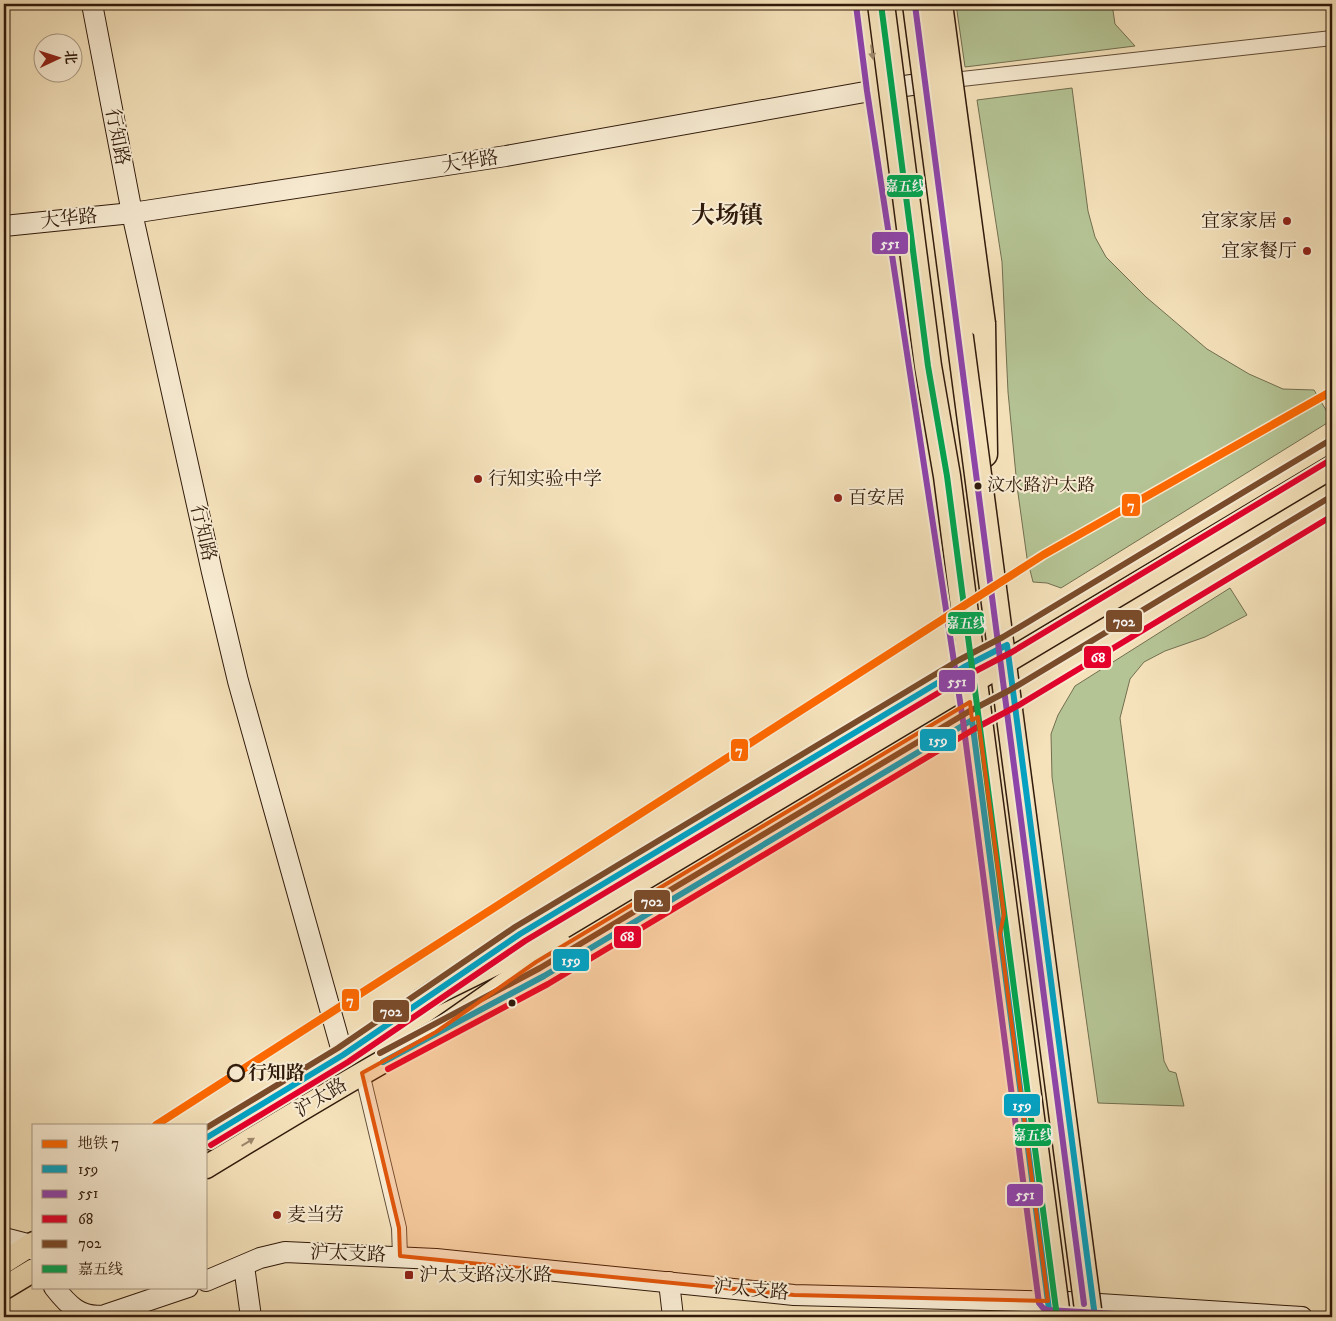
<svg xmlns="http://www.w3.org/2000/svg" width="1336" height="1321" font-family="'IM FELL DW Pica','Noto Serif SC',serif">
<style>
.green{fill:#b5c495;stroke:#726f50}
.lines{fill:none;stroke-linecap:round;stroke-linejoin:round}
.street-casing{stroke:#614c37;stroke-width:16}
.secondary-casing{stroke:#301a0b;stroke-width:22}
.primary-casing{stroke:#301a0b;stroke-width:25}
.highway-casing{stroke:#301a0b;stroke-width:29}
.street{stroke:#f8ecd3;stroke-width:14}
.secondary{stroke:#f8ecd3;stroke-width:20}
.primary{stroke:#f5e2bb;stroke-width:22}
.highway{stroke:#f5e2bb;stroke-width:26}
.primary-bridge-casing{stroke:#301a0b;stroke-width:25;stroke-linecap:butt}
.highway-bridge-casing{stroke:#301a0b;stroke-width:29;stroke-linecap:butt}
.primary-bridge{stroke:#f5e2bb;stroke-width:22}
.highway-bridge{stroke:#f5e2bb;stroke-width:26}
.bus-1-casing{stroke:#f8ecd3;stroke-width:10}
.bus-2-casing{stroke:#f8ecd3;stroke-width:10}
.bus-3-casing{stroke:#f8ecd3;stroke-width:10}
.bus-4-casing{stroke:#f8ecd3;stroke-width:10}
.bus-5-casing{stroke:#f8ecd3;stroke-width:10}
.bus-1{stroke:#02a2c4;stroke-width:6}
.bus-2{stroke:#8e44ad;stroke-width:6}
.bus-3{stroke:#e4002b;stroke-width:6}
.bus-4{stroke:#7a4b2a;stroke-width:6}
.bus-5{stroke:#00a651;stroke-width:6}
.metro-1-casing{stroke:#f8ecd3;stroke-width:11}
.metro-1{stroke:#ff6900;stroke-width:8}
.oneway{fill:#9c886c}
.marked{fill:#df560c;fill-opacity:0.2;stroke:#df560c;stroke-width:4;stroke-linejoin:round}
.poi-dot{fill:#8f2418;stroke:#f8ecd3;stroke-width:2}
.bus-dot{fill:#301a0b;stroke:#f8ecd3;stroke-width:2}
.stop-dot{fill:#f8ecd3;stroke:#301a0b;stroke-width:2.5}
.labels{text-anchor:middle;dominant-baseline:central;stroke-width:4;stroke-linejoin:round;paint-order:stroke}
.bus-label{font-size:18px;fill:#301a0b;stroke:#f8ecd3;text-anchor:start}
.street-label{font-size:19px;fill:#301a0b;stroke:#f8ecd3}
.poi-label{font-size:19px;fill:#301a0b;stroke:#f8ecd3;text-anchor:start}
.stop-label{font-size:19px;font-weight:bold;fill:#301a0b;stroke:#f8ecd3;text-anchor:start}
.district-label{font-size:24px;font-weight:bold;fill:#301a0b;stroke:#f8ecd3}
.line-badge{stroke:#f8ecd3;stroke-width:2}
.badge-label{font-size:14px;text-anchor:middle;font-weight:bold;fill:#fff}
</style>
<rect width="100%" height="100%" fill="#f5e2bb"/>
<filter id="stains"><feTurbulence type="fractalNoise" baseFrequency=".004" numOctaves="4"/><feColorMatrix values="0 0 0 0 .2 0 0 0 0 .09 0 0 0 0 .02 0 0 0 .5 -.17"/></filter>
<radialGradient id="worn" r=".72"><stop offset=".6" stop-color="#630" stop-opacity="0"/><stop offset="1" stop-color="#630" stop-opacity=".3"/></radialGradient>
<g class="green">
<polygon points="956,4 1112,4 1115,24 1135,46 965,67"/>
<polygon points="1072,88 1088,211 1095,237 1106,257 1146,297 1207,349 1249,374 1283,389 1314,390 1332,420 1061,588 1047,583 1033,582 1027,558 1017,486 1008,392 1002,262 977,100"/>
<polygon points="1230,588 1247,615 1205,637 1165,651 1144,662 1130,679 1120,718 1164,1061 1169,1071 1176,1073 1184,1106 1098,1103 1052,777 1051,734 1058,715 1075,686"/>
</g>
<g class="lines">
<g class="street-casing">
<g id="street">
<polyline points="944,81 1332,38"/>
<polyline points="362,1073 399,1228 400,1256"/>
</g>
</g>
<g class="secondary-casing">
<g id="secondary">
<polyline points="92,4 132,213 212,572 238,681 343,1055"/>
<polyline points="4,226 132,213 506,156 876,90 933,82"/>
<polyline points="4,1238 31,1245 34,1250"/>
<polyline points="244,1266 251,1317"/>
<polyline points="206,1281 260,1258 285,1252 436,1259 794,1295 1068,1302 1302,1317"/>
<polyline points="669,1282 673,1317"/>
<path d="M54,1287c14,18 27,32 51,28l83,-28"/>
</g>
</g>
<g class="primary-casing">
<g id="primary">
<polyline points="865,4 876,90 899,242"/>
<polyline points="464,972 520,934 964,667 1007,645 1332,449"/>
<polyline points="206,1138 343,1055 435,991"/>
<path d="M206,1167c76,-46 152,-93 230,-135 36,-19 73,-36 108,-56l428,-256 42,-22 318,-192"/>
<polyline points="4,1262 34,1243"/>
<polyline points="4,1288 34,1270"/>
</g>
</g>
<g class="highway-casing">
<polyline id="highway" points="982,324 984,454"/>
</g>
<use href="#street" class="street"/>
<use href="#secondary" class="secondary"/>
<use href="#primary" class="primary"/>
<use href="#highway" class="highway"/>
<g class="primary-bridge-casing">
<g id="primary-bridge">
<polyline points="420,1001 528,948 1332,467"/>
<polyline points="436,1032 536,962 562,946"/>
</g>
</g>
<g class="highway-bridge-casing">
<g id="highway-bridge">
<polyline points="881,4 928,366 947,476 1057,1317"/>
<polyline points="916,4 1089,1317"/>
<polyline points="939,4 982,324"/>
</g>
</g>
<use href="#primary-bridge" class="primary-bridge"/>
<use href="#highway-bridge" class="highway-bridge"/>
<g class="bus-1-casing">
<g id="bus-1">
<polyline points="383,1062 544,976 972,720 1050,1317"/>
<polyline points="206,1138 343,1055 520,934 964,667 1007,645 1095,1317"/>
</g>
</g>
<g class="bus-2-casing">
<g id="bus-2">
<polyline points="856,5 867,91 963,721 1039,1303 1043,1308 1047,1310 1167,1317"/>
<polyline points="915,5 1084,1304"/>
</g>
</g>
<g class="bus-3-casing">
<g id="bus-3">
<polyline points="388,1069 548,984 976,728 1019,705 1332,516"/>
<polyline points="211,1145 348,1062 525,941 968,675 1012,652 1332,459"/>
</g>
</g>
<g class="bus-4-casing">
<g id="bus-4">
<polyline points="380,1053 540,968 968,712 1010,690 1327,499"/>
<polyline points="206,1128 338,1048 515,927 959,660 1003,637 1327,442"/>
</g>
</g>
<g class="bus-5-casing">
<polyline id="bus-5" points="881,4 928,366 947,476 1057,1317"/>
</g>
<use href="#bus-1" class="bus-1"/>
<use href="#bus-2" class="bus-2"/>
<use href="#bus-3" class="bus-3"/>
<use href="#bus-4" class="bus-4"/>
<use href="#bus-5" class="bus-5"/>
<g class="metro-1-casing">
<polyline id="metro-1" points="156,1125 1043,555 1332,391"/>
</g>
<use href="#metro-1" class="metro-1"/>
</g>
<defs><path id="oneway-solid" d="M-6-.8H1V-3.2L6.5 0L1 3.2V.8H-6Z" transform="scale(1.25)"/></defs>
<g class="oneway">
<use href="#oneway-solid" transform="translate(872 52) rotate(83)"/>
<use href="#oneway-solid" transform="translate(248 1142) rotate(-31)"/>
</g>
<path class="marked" d="M970,702l2,18 6,-3 26,197 -4,20 48,367 -254,-6 -394,-39 -1,-28 -37,-155 74,-41 100,-70z"/>
<g class="poi-dot">
<circle cx="1287" cy="221" r="5"/>
<circle cx="1307" cy="251" r="5"/>
<circle cx="478" cy="479" r="5"/>
<circle cx="838" cy="498" r="5"/>
<circle cx="277" cy="1215" r="5"/>
<rect x="404" y="1270" width="10" height="10" rx="2.5"/>
</g>
<g class="bus-dot">
<circle cx="978" cy="486" r="4.5"/>
<circle cx="512" cy="1003" r="4.5"/>
</g>
<circle class="stop-dot" cx="236" cy="1073" r="8"/>
<g class="labels">
<g class="bus-label">
<text x="987" y="486">汶水路沪太路</text>
</g>
<g class="street-label">
<text transform="translate(117 137) rotate(79)">行知路</text>
<text transform="translate(470 162) rotate(-9)">大华路</text>
<text transform="translate(69 219) rotate(-6)">大华路</text>
<text transform="translate(203 533) rotate(77)">行知路</text>
<text transform="translate(321 1098) rotate(-31)">沪太路</text>
<text transform="translate(348 1254) rotate(2)">沪太支路</text>
<text transform="translate(751 1290) rotate(5)">沪太支路</text>
</g>
<g class="poi-label">
<text x="1277" y="221" text-anchor="end">宜家家居</text>
<text x="1297" y="251" text-anchor="end">宜家餐厅</text>
<text x="488" y="479">行知实验中学</text>
<text x="848" y="498">百安居</text>
<text x="287" y="1215">麦当劳</text>
<text x="419" y="1275">沪太支路汶水路</text>
</g>
<g class="stop-label">
<text x="248" y="1073">行知路</text>
</g>
<g class="district-label">
<text x="727" y="216">大场镇</text>
</g>
</g>
<g class="line-badge">
<rect x="886" y="174" width="38" height="24" rx="5" fill="#00a651"/>
<rect x="871" y="231" width="38" height="24" rx="5" fill="#8e44ad"/>
<rect x="1121" y="493" width="20" height="24" rx="5" fill="#ff6900"/>
<rect x="1105" y="609" width="38" height="24" rx="5" fill="#7a4b2a"/>
<rect x="947" y="611" width="38" height="24" rx="5" fill="#00a651"/>
<rect x="1083" y="645" width="29" height="24" rx="5" fill="#e4002b"/>
<rect x="938" y="669" width="38" height="24" rx="5" fill="#8e44ad"/>
<rect x="919" y="728" width="38" height="24" rx="5" fill="#02a2c4"/>
<rect x="730" y="738" width="19" height="24" rx="5" fill="#ff6900"/>
<rect x="633" y="889" width="38" height="24" rx="5" fill="#7a4b2a"/>
<rect x="613" y="925" width="29" height="24" rx="5" fill="#e4002b"/>
<rect x="552" y="948" width="38" height="24" rx="5" fill="#02a2c4"/>
<rect x="341" y="988" width="19" height="24" rx="5" fill="#ff6900"/>
<rect x="372" y="999" width="38" height="24" rx="5" fill="#7a4b2a"/>
<rect x="1003" y="1093" width="38" height="24" rx="5" fill="#02a2c4"/>
<rect x="1014" y="1123" width="38" height="24" rx="5" fill="#00a651"/>
<rect x="1006" y="1183" width="38" height="24" rx="5" fill="#8e44ad"/>
</g>
<g class="badge-label">
<text x="905" y="191">嘉五线</text>
<text x="890" y="248">551</text>
<text x="1131" y="510">7</text>
<text x="1124" y="626">702</text>
<text x="966" y="628">嘉五线</text>
<text x="1098" y="662">68</text>
<text x="957" y="686">551</text>
<text x="938" y="745">159</text>
<text x="739" y="755">7</text>
<text x="652" y="906">702</text>
<text x="627" y="941">68</text>
<text x="571" y="965">159</text>
<text x="350" y="1005">7</text>
<text x="391" y="1016">702</text>
<text x="1022" y="1110">159</text>
<text x="1033" y="1140">嘉五线</text>
<text x="1025" y="1199">551</text>
</g>
<rect width="1336" height="1321" fill="none" stroke="#f5e2bb" stroke-width="20"/>
<rect x="5" y="5" width="1326" height="1311" fill="none" stroke="#301a0b" stroke-width="2.5"/>
<rect x="10" y="10" width="1316" height="1301" fill="none" stroke="#301a0b"/>
<rect x="32" y="1124" width="175" height="165" fill="#f8ecd3" stroke="#a89883"/>
<rect x="42" y="1140" width="25" height="8" fill="#ff6900" stroke="#a89883"/>
<text x="78" y="1148" font-size="15" fill="#301a0b">地铁 7</text>
<rect x="42" y="1165" width="25" height="8" fill="#02a2c4" stroke="#a89883"/>
<text x="78" y="1174" font-size="15" fill="#301a0b">159</text>
<rect x="42" y="1190" width="25" height="8" fill="#8e44ad" stroke="#a89883"/>
<text x="78" y="1198" font-size="15" fill="#301a0b">551</text>
<rect x="42" y="1215" width="25" height="8" fill="#e4002b" stroke="#a89883"/>
<text x="78" y="1224" font-size="15" fill="#301a0b">68</text>
<rect x="42" y="1240" width="25" height="8" fill="#7a4b2a" stroke="#a89883"/>
<text x="78" y="1248" font-size="15" fill="#301a0b">702</text>
<rect x="42" y="1265" width="25" height="8" fill="#00a651" stroke="#a89883"/>
<text x="78" y="1274" font-size="15" fill="#301a0b">嘉五线</text>
<g transform="translate(58 58) rotate(86)"><circle r="24" fill="#f8ecd3" stroke="#a89883"/>
<path d="M0-4L9 19L0 12L-9 19Z" fill="#8f2418"/>
<text y="-8" font-size="14" font-weight="bold" text-anchor="middle" fill="#301a0b">北</text>
</g>
<rect width="100%" height="100%" filter="url(#stains)"/>
<rect width="100%" height="100%" fill="url(#worn)"/>
</svg>
